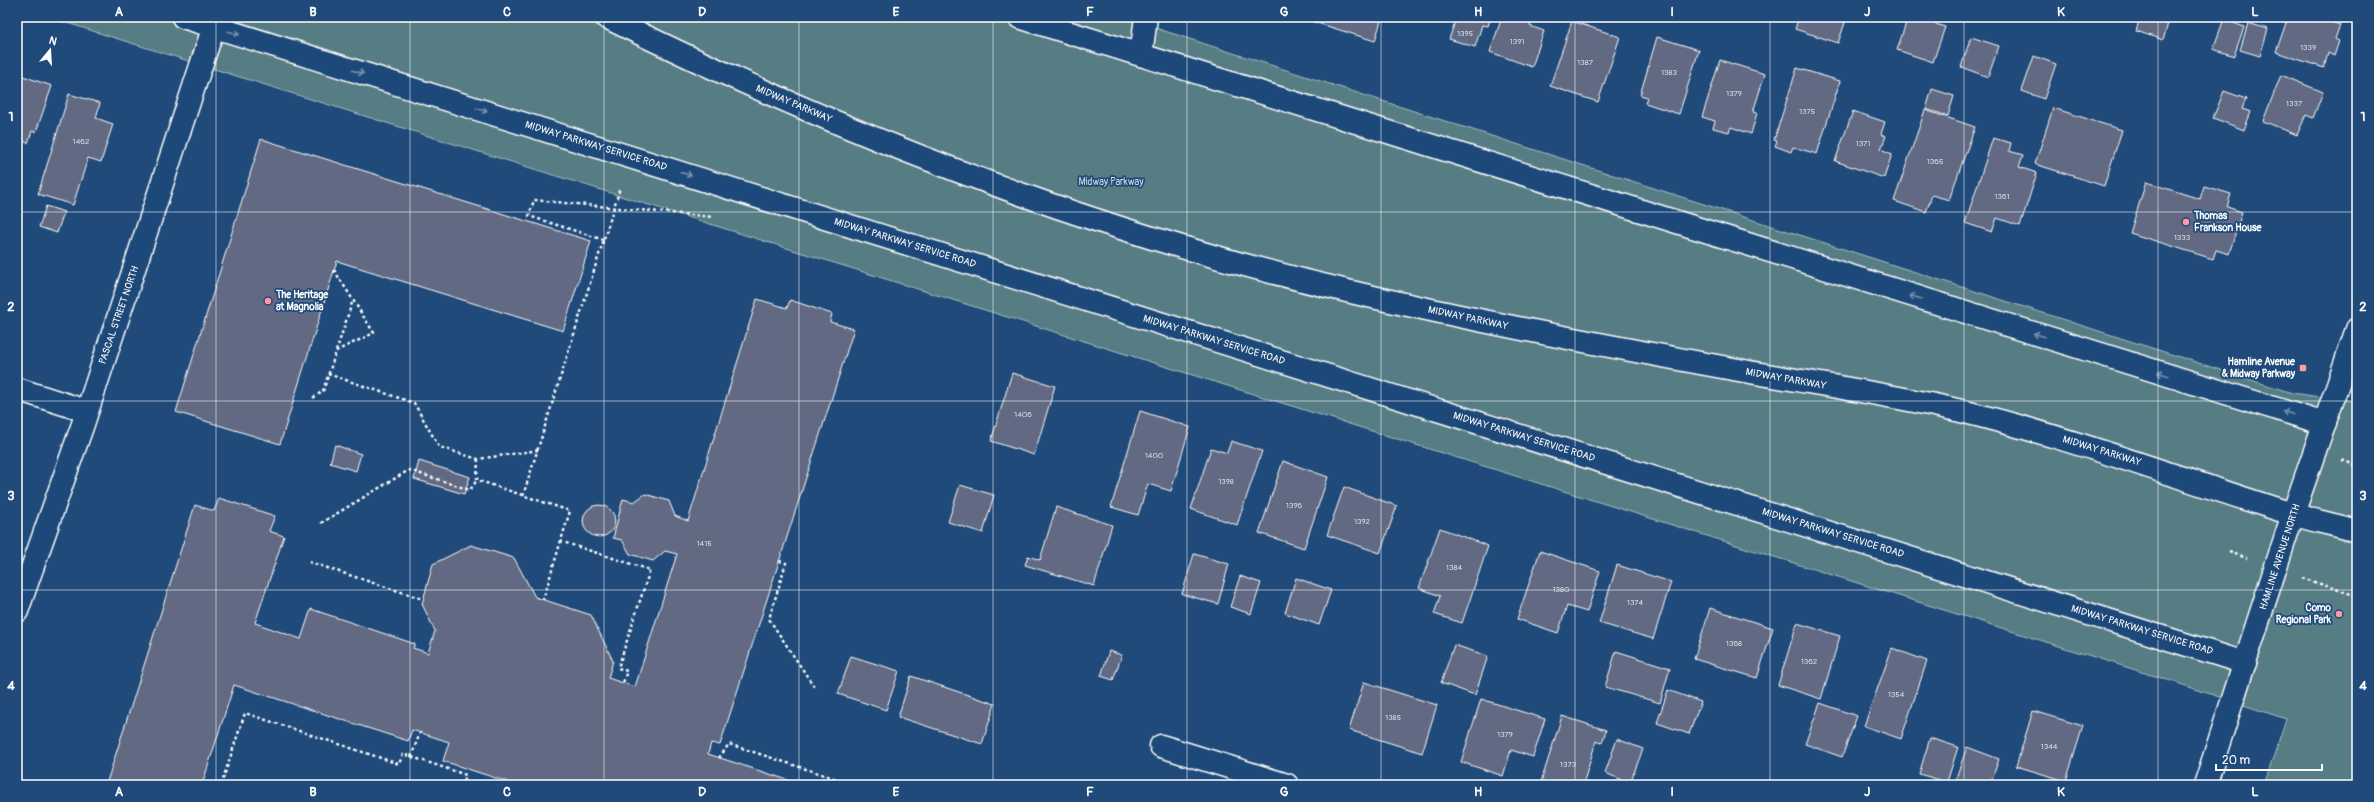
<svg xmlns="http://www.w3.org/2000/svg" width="2374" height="802" font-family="Pangolin,sans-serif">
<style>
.green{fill:#567d83;stroke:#aabec1}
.building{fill:#626b83;stroke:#fff}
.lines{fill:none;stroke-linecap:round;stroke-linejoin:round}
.street-casing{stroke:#fff;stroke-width:25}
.secondary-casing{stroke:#fff;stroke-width:25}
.path{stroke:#fff;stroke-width:2.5;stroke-dasharray:3 3;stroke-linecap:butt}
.street{stroke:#1f4a7a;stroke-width:22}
.secondary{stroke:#1f4a7a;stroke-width:22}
.oneway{stroke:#7992af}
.grid{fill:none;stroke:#fff;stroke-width:1;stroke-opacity:0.55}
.poi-dot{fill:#ff9aa2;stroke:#1f4a7a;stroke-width:1.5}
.labels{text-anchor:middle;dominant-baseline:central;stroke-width:3.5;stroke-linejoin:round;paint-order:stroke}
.number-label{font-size:8px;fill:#d8dae0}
.street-label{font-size:10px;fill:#fff;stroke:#1f4a7a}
.park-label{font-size:10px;fill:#d5dee0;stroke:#1f4a7a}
.poi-label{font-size:10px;font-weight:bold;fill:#fff;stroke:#1f4a7a;text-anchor:start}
.neatline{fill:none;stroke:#fff;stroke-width:1.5}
.grid-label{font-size:13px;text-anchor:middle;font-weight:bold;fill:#fff}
</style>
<rect width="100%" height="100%" fill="#1f4a7a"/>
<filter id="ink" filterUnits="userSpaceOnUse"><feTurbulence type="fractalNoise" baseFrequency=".025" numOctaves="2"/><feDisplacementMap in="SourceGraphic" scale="8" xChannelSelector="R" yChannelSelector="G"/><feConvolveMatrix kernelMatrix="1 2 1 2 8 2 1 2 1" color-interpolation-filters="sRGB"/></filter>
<g filter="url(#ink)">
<polygon class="green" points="48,17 1121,17 2292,393 2357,402 2357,785 2264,785 2286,719 2174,682"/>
<g class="building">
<polygon points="1298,17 1382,17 1375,41"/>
<polygon points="1440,17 1491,17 1488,26 1482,25 1475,47 1449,39 1455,22"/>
<polygon points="1502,17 1533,17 1530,26 1544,31 1532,67 1490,52"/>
<polygon points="1799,17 1847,17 1838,43 1795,29"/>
<polygon points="1908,17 1916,17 1945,27 1933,62 1897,50"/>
<polygon points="2140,17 2170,17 2163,40 2136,31"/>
<polygon points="2288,17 2317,17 2340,25 2335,39 2339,41 2334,56 2328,53 2324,68 2276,52"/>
<polygon points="2224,19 2244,27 2234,56 2213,49"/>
<polygon points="1572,21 1620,37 1598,102 1550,86"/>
<polygon points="2248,23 2268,29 2260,56 2240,50"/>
<polygon points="1657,37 1699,50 1679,114 1645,103 1647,97 1640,95"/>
<polygon points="1971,37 1999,46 1988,77 1961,67"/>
<polygon points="2034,56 2056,64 2044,99 2022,91"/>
<polygon points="1720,60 1765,74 1753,112 1757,113 1751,134 1731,127 1729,132 1713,128 1715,121 1702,117"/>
<polygon points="1797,68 1840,81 1817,154 1793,147 1791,152 1775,146 1777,141 1774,140"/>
<polygon points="17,74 52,86 36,132 32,131 28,143 17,139"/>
<polygon points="2281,75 2323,92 2313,118 2306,115 2297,135 2263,121"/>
<polygon points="1932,89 1954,96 1948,116 1926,109"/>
<polygon points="2224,91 2246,99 2242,109 2251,112 2244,130 2213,118"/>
<polygon points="69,94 100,103 96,118 113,124 101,162 88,158 73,205 38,194"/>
<polygon points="2053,108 2122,130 2104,186 2035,164"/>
<polygon points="1925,110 1975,127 1949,200 1932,195 1926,212 1894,201"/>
<polygon points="1853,111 1885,122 1881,134 1886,136 1881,149 1892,154 1884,178 1835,161"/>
<polygon points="1993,138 2011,143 2009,151 2023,155 2019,167 2037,173 2020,226 1997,218 1992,232 1965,223"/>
<polygon points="261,139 591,241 563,331 337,261 280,444 176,412"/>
<polygon points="2146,182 2200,199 2204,186 2231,194 2227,207 2242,212 2229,254 2216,250 2213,259 2130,233"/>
<polygon points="46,206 64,212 57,233 39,227"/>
<polygon points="757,299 787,308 790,300 832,314 830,322 854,329 720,745 711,743 708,754 803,785 517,785 443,761 449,742 412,730 408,741 234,685 202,785 106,785 195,505 214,511 219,498 275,516 269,531 284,536 255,623 301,639 311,609 415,644 413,648 428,653 435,631 422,604 433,564 471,545 514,558 535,597 591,615 613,661 608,678 635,687 677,554 665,551 653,561 630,554 622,540 613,538 623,499 634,502 645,494 669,501 675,516 688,521"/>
<polygon points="1012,373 1055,386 1034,455 991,441"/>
<polygon points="1140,411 1190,427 1171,491 1148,484 1138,515 1111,507"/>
<polygon points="1231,441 1262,451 1237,525 1191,509 1211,448 1227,453"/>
<polygon points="335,445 361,454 356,471 330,463"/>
<polygon points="419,461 470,477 464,494 414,479"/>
<polygon points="1283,461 1328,477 1304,548 1259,533"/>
<polygon points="960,485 994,495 983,533 948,522"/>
<polygon points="1344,487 1397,506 1380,553 1327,535"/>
<circle cx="599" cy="521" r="16"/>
<polygon points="1056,507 1112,525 1094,586 1025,565 1028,556 1040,560"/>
<polygon points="1440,528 1488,546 1462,623 1434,614 1440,596 1419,588"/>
<polygon points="1540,551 1600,571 1587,612 1567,606 1558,633 1517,619"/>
<polygon points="1194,554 1229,564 1218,604 1182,594"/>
<polygon points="1617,565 1671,582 1653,639 1599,623"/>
<polygon points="1240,576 1261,583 1251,614 1230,607"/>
<polygon points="1296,578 1331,590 1319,625 1285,613"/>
<polygon points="1710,608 1773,628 1757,678 1694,659"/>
<polygon points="1797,623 1840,636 1821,699 1778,685"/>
<polygon points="1454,645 1488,656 1475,695 1441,683"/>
<polygon points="1892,648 1927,661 1901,739 1864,726"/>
<polygon points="1109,651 1122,655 1113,680 1101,676"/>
<polygon points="1616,651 1670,668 1660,703 1605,687"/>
<polygon points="851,656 899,671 886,710 838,694"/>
<polygon points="911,676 995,704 982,744 898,717"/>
<polygon points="1364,682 1437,705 1422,753 1349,730"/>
<polygon points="1668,690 1701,702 1689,734 1657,723"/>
<polygon points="1481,699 1545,719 1533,757 1511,750 1503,776 1461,762"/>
<polygon points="1820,703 1857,716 1842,757 1805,744"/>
<polygon points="2033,711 2083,726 2066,781 2016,766"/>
<polygon points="1562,716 1606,730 1602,743 1596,741 1583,785 1540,785"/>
<polygon points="1930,738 1958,747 1947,782 1919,774"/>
<polygon points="1617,739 1643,749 1630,783 1605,773"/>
<polygon points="1967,747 1999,759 1990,785 1975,785 1956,778"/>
</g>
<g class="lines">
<g class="street-casing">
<g id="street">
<polyline points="183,17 2245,663"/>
<polyline points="1019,17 2325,424"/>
<polyline points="1141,55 1146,17"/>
<polyline points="17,389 86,411"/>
<polyline points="17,611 83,424 217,17"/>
<polyline points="1161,746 1287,785"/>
</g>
</g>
<g class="secondary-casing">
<g id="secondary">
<path d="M606,17c235,116 485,214 741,274 131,31 264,56 397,80 72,13 145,23 217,40 111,27 217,67 325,101 23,8 47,12 71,19"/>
<polyline points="2205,785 2293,514 2357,329"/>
</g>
</g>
<g class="path">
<polyline points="604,240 529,216 534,200 713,217"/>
<polyline points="334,270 374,333 336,351"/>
<polyline points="328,374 414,403 439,447 478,459 539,450"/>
<polyline points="313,398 323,391 353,300"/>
<polyline points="478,459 477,480 570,511 543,600"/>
<polyline points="2342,460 2357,466"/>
<polyline points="523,496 620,188"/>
<polyline points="321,523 409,470 470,490 477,480"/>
<polyline points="560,541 650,570 618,668 627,671 623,683"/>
<polyline points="2229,552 2247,558"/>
<polyline points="779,561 786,563 769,619 815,688"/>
<polyline points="309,562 423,599"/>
<polyline points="2302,578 2357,596"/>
<polyline points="411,757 420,733"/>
<polyline points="719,758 729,744 855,785"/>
<polyline points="221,785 245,713 399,764 403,754 466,775 463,785"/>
</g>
<use href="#street" class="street"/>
<use href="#secondary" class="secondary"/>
</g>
<defs><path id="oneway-shaft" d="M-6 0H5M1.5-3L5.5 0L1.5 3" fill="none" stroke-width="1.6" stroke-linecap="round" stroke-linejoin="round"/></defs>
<g class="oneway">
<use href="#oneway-shaft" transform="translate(234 33) rotate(17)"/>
<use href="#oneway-shaft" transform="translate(358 72) rotate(17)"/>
<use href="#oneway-shaft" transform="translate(482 110) rotate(17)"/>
<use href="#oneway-shaft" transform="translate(686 174) rotate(17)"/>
<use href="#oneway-shaft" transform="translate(1915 297) rotate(-163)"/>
<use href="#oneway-shaft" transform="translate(2039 335) rotate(-163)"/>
<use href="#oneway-shaft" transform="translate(2163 374) rotate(-163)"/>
<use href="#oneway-shaft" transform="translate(2288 413) rotate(-163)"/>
</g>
</g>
<path class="grid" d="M216,17v768M410,17v768M604,17v768M799,17v768M993,17v768M1187,17v768M1381,17v768M1575,17v768M1770,17v768M1964,17v768M2158,17v768M17,212h2340M17,401h2340M17,590h2340"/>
<g class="poi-dot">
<circle cx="2186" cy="222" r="4"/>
<circle cx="268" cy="301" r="4"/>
<rect x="2299" y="364" width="8" height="8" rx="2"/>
<circle cx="2339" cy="614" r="4"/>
</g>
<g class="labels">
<g class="number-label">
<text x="1465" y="33">1395</text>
<text x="1517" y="41">1391</text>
<text x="2308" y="47">1339</text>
<text x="1585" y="62">1387</text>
<text x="1669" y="72">1383</text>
<text x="1734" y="93">1379</text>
<text x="2294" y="103">1337</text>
<text x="1807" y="111">1375</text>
<text x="81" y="141">1462</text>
<text x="1863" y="143">1371</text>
<text x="1935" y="161">1365</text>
<text x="2002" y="196">1361</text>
<text x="2182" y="237">1333</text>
<text x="1023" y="414">1406</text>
<text x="1154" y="455">1400</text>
<text x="1226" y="481">1398</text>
<text x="1294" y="505">1396</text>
<text x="1362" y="521">1392</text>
<text x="704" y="543">1415</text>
<text x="1454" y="567">1384</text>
<text x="1561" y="589">1380</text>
<text x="1635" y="602">1374</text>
<text x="1734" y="643">1368</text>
<text x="1809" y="661">1362</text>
<text x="1896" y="694">1354</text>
<text x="1393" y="717">1385</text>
<text x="1505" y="734">1379</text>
<text x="2049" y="746">1344</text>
<text x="1568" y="764">1373</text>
</g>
<g class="street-label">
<text transform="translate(794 104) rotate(23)">MIDWAY PARKWAY</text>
<text transform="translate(596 146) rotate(17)">MIDWAY PARKWAY SERVICE ROAD</text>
<text transform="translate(905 243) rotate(17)">MIDWAY PARKWAY SERVICE ROAD</text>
<text transform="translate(119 315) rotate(-71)">PASCAL STREET NORTH</text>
<text transform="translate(1468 318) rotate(12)">MIDWAY PARKWAY</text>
<text transform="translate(1214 340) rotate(17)">MIDWAY PARKWAY SERVICE ROAD</text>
<text transform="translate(1786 379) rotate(10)">MIDWAY PARKWAY</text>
<text transform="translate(1524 437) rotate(17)">MIDWAY PARKWAY SERVICE ROAD</text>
<text transform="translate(2102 451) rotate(17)">MIDWAY PARKWAY</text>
<text transform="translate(1833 533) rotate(17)">MIDWAY PARKWAY SERVICE ROAD</text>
<text transform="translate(2280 557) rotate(-72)">HAMLINE AVENUE NORTH</text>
<text transform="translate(2142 630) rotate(17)">MIDWAY PARKWAY SERVICE ROAD</text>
</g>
<g class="park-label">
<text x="1111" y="182">Midway Parkway</text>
</g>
<g class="poi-label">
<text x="2194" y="216">Thomas<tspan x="2194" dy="12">Frankson House</tspan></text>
<text x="276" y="295">The Heritage<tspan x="276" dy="12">at Magnolia</tspan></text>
<text x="2295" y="362" text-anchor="end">Hamline Avenue<tspan x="2295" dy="12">&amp; Midway Parkway</tspan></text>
<text x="2331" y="608" text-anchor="end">Como<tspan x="2331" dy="12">Regional Park</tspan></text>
</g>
</g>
<rect width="2374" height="802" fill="none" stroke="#1f4a7a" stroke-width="44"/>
<g transform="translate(50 50) rotate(18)" stroke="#1f4a7a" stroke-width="3" paint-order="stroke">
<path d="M0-3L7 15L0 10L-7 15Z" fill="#ffffff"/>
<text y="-6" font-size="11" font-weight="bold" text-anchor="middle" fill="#ffffff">N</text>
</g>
<path d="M2216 764v6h106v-6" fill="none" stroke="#ffffff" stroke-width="2"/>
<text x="2222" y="764" font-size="12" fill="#ffffff" stroke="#1f4a7a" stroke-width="3" paint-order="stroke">20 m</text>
<rect x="22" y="22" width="2330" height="758" class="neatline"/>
<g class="grid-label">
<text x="119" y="16">A</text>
<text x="313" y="16">B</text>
<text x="507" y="16">C</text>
<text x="702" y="16">D</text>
<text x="896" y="16">E</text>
<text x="1090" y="16">F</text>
<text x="1284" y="16">G</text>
<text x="1478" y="16">H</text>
<text x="1672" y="16">I</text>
<text x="1867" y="16">J</text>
<text x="2061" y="16">K</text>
<text x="2255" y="16">L</text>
<text x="11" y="121">1</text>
<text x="2363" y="121">1</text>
<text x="11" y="311">2</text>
<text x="2363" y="311">2</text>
<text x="11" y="500">3</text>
<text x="2363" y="500">3</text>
<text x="11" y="690">4</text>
<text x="2363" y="690">4</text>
<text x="119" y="796">A</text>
<text x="313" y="796">B</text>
<text x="507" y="796">C</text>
<text x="702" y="796">D</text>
<text x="896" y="796">E</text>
<text x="1090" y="796">F</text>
<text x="1284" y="796">G</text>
<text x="1478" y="796">H</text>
<text x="1672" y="796">I</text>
<text x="1867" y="796">J</text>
<text x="2061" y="796">K</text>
<text x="2255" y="796">L</text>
</g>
</svg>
